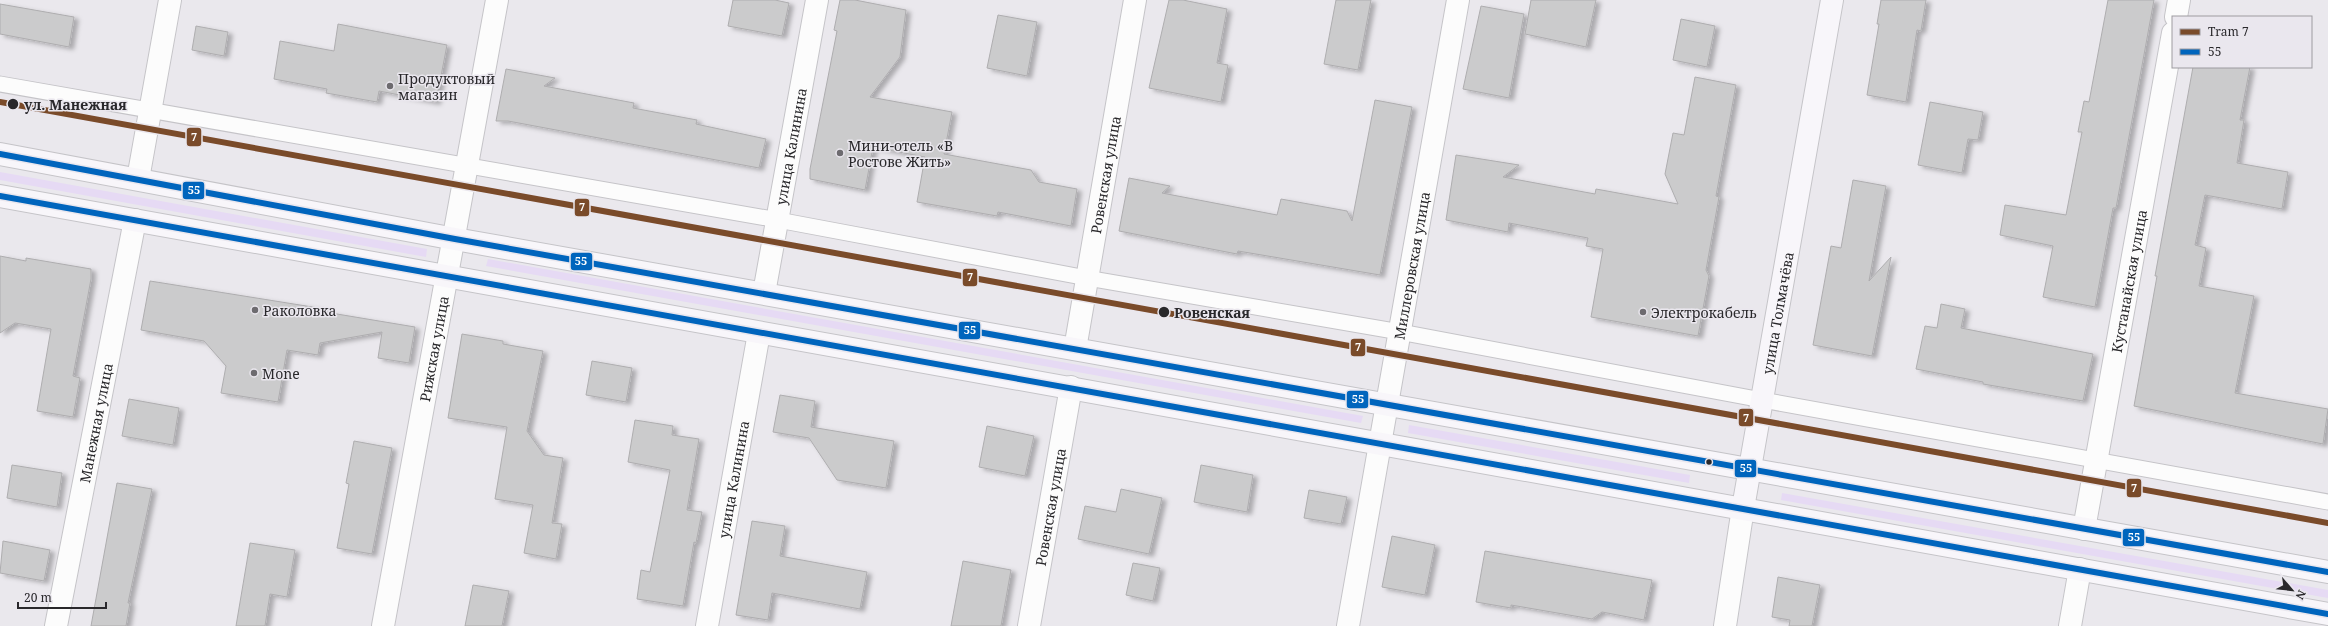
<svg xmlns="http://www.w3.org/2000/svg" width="2328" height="626" font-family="'Noto Serif',serif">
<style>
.green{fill:#e6daf4}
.building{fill:#cbcbcc;stroke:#aeadaf;filter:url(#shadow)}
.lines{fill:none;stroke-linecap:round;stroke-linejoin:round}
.lane-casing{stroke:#c5c4c8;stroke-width:17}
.street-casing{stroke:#c5c4c8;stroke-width:24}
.secondary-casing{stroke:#c5c4c8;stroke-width:24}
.lane{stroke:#fcfcfc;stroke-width:15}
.street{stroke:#fcfcfc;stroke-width:22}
.secondary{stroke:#f8f6fa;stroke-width:22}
.bus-1-casing{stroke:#eae7ee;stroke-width:9}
.bus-1{stroke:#0065bd;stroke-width:6}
.tram-1-casing{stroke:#eae7ee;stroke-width:9}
.tram-1{stroke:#7a4b2a;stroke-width:6}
.poi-dot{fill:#6d6b6f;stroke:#eae7ee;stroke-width:1.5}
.stop-dot{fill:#29282b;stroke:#eae7ee;stroke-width:1.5}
.labels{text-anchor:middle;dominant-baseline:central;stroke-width:3;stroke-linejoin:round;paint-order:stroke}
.poi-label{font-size:14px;fill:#29282b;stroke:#eae7ee;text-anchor:start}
.stop-label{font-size:14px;font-weight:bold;fill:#29282b;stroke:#eae7ee;text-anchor:start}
.street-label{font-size:14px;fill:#29282b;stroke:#eae7ee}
.line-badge{stroke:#eae7ee;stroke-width:1.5}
.badge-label{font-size:11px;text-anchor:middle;font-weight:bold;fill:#fff}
</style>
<defs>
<filter id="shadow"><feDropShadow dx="4.5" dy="2.5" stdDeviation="2" flood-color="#0004"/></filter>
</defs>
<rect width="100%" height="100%" fill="#eae8ed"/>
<g class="green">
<polygon points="0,172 427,249 426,257 0,180"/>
<polygon points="488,259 1363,416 1361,423 486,266"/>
<polygon points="1409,425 1690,475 1689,483 1408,433"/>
<polygon points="1782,493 2328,590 2328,598 1781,500"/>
</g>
<g class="building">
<polygon points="733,0 775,0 789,3 782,36 728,26"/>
<polygon points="840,0 855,0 906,10 900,57 870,97 952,112 944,154 1031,170 1039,182 1077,189 1071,226 998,212 997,216 917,202 925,157 873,147 865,190 810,179 810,169 837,31 834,30"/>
<polygon points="1169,0 1183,0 1227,9 1217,63 1228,65 1221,102 1149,88"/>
<polygon points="1336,0 1371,0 1358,70 1324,64"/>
<polygon points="1531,0 1596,0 1586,47 1525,34"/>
<polygon points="1881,0 1926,0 1921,31 1917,30 1906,102 1867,95 1879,24 1877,24"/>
<polygon points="2108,0 2154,0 2116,208 2113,208 2095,307 2043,297 2053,246 2000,235 2005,205 2066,215 2082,132 2078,132 2084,101 2089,102"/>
<polygon points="0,4 74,17 69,47 0,34"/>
<polygon points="1481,6 1524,14 1509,98 1463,89"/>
<polygon points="998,15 1037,22 1027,76 987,68"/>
<polygon points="1681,19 1715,26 1707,67 1673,60"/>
<polygon points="338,24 447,45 436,102 379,91 377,102 326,93 327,89 274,79 280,41 334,51"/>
<polygon points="196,26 228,32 224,56 192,50"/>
<polygon points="2193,67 2250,67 2240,120 2244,120 2237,163 2288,172 2282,209 2205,195 2195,245 2206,248 2199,286 2254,296 2235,393 2328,409 2323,444 2134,406 2157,276 2155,276"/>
<polygon points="506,69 555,78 544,86 634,103 633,108 697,120 696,124 766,139 759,168 508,121 496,121"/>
<polygon points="1695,77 1736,85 1716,196 1719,197 1706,270 1709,276 1698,336 1591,317 1603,249 1586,246 1588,238 1509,223 1508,232 1446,220 1456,155 1519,165 1503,177 1595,194 1596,189 1678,204 1665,174 1673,133 1684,135"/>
<polygon points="1375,100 1412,107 1380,275 1238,251 1237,254 1119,231 1129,178 1170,186 1162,193 1277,215 1281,199 1347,211 1352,221"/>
<polygon points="1930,102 1983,112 1978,140 1968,139 1962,173 1918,165"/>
<polygon points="1853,180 1886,186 1869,281 1891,257 1872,356 1813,345 1831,246 1841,248"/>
<polygon points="0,256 26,261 26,258 91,269 91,279 73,376 80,378 73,417 37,411 51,329 15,323 0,333"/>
<polygon points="150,281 325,309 325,312 415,327 409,363 378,358 382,332 320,343 318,355 287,350 278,402 221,393 226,366 204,341 141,330"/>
<polygon points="1941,304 1965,309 1961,328 2093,354 2083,401 1983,384 1983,382 1916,369 1925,326 1937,328"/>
<polygon points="462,334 503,341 503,344 543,351 527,431 544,455 563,458 552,523 562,524 556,559 524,553 533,505 495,499 507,427 448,418"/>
<polygon points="592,361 632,368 626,402 586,395"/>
<polygon points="780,395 815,401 811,427 894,441 886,488 837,480 809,438 773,432"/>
<polygon points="129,399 179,408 173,445 122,436"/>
<polygon points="635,420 673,426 672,435 699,439 687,510 702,512 696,543 694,542 683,606 637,599 641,570 650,572 670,470 628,462"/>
<polygon points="987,426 1034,436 1025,476 979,467"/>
<polygon points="354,441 392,448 372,554 337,548 349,484 346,483"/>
<polygon points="12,465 62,473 57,507 7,498"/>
<polygon points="1201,465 1253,475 1247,512 1194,502"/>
<polygon points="117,483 152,489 128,603 130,603 126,626 91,626"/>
<polygon points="1121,489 1162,498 1149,554 1078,539 1085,506 1116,512"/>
<polygon points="1309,490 1347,497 1341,524 1304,518"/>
<polygon points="752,521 785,526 780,556 867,572 860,609 772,593 768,620 736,615"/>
<polygon points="1392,536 1435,545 1425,595 1382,587"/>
<polygon points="3,541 50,550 44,581 0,573"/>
<polygon points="250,543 295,550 287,597 270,594 265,626 236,626"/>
<polygon points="1485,551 1652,580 1644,620 1602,612 1592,619 1511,605 1511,608 1476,602"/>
<polygon points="963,561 1011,570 1001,626 951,626"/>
<polygon points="1133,563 1160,568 1153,601 1126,595"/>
<polygon points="1778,577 1820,585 1812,626 1789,626 1790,620 1772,617"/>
<polygon points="473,585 509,591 502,626 465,626"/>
</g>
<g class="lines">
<g class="lane-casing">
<polyline id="lane" points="0,84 778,220 1087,278 1400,332 1762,400 2328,502"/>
</g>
<g class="street-casing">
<g id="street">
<polyline points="2176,17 2179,0"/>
<polyline points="138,179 170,0"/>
<path id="s1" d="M764,293l53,-293"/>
<path id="s2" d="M1075,349l60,-349"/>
<path id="s3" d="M2084,529l89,-496"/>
<path id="s4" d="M56,626l79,-406"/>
<path id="s5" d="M383,626l114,-626"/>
<path id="s6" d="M707,626l52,-293"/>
<path id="s7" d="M1029,626l42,-239"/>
<path id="s8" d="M1348,626l110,-626"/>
<polyline points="1725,626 1743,508"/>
<polyline points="2070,626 2080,569"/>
</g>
</g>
<g class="secondary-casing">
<g id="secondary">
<polyline points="0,154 455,239 2328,572"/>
<polyline points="0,196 2328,614"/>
<path id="s9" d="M1743,508l89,-508"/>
</g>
</g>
<use href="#lane" class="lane"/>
<use href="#street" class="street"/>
<use href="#secondary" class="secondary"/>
<g class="bus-1-casing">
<g id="bus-1">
<polyline points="0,154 455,239 2328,572"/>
<polyline points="0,196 2328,614"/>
</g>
</g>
<use href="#bus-1" class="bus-1"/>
<g class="tram-1-casing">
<polyline id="tram-1" points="0,102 2328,523"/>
</g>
<use href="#tram-1" class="tram-1"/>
</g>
<g class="poi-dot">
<circle cx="390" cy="86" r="4"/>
<circle cx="840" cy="153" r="4"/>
<circle cx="255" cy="310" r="4"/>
<circle cx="1643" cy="312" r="4"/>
<circle cx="254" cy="373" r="4"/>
</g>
<g class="stop-dot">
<circle cx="13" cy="104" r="6"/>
<circle cx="1164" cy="312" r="6"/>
<circle cx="1709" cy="462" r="3.5"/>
</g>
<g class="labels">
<g class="poi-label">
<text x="398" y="78">Продуктовый<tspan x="398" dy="16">магазин</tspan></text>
<text x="848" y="145">Мини-отель «В<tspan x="848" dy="16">Ростове Жить»</tspan></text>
<text x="263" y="310">Раколовка</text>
<text x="1651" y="312">Электрокабель</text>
<text x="262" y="373">Mone</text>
</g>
<g class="stop-label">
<text x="24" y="104">ул. Манежная</text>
<text x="1174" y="312">Ровенская</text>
</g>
<g class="street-label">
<text stroke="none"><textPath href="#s1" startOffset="149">улица Калинина</textPath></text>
<text stroke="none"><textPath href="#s2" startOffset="177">Ровенская улица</textPath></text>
<text stroke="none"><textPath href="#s8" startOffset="366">Миллеровская улица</textPath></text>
<text stroke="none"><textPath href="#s3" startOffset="252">Кустанайская улица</textPath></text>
<text stroke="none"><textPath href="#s9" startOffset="198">улица Толмачёва</textPath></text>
<text stroke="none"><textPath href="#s5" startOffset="282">Рижская улица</textPath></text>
<text stroke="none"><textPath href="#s4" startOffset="207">Манежная улица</textPath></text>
<text stroke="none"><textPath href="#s6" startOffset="149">улица Калинина</textPath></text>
<text stroke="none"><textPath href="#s7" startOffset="121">Ровенская улица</textPath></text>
</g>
</g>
<g class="line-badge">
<rect x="186" y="127" width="16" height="20" rx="4" fill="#7a4b2a"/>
<rect x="182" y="181" width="23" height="19" rx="4" fill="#0065bd"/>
<rect x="574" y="198" width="16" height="19" rx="4" fill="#7a4b2a"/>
<rect x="570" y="252" width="23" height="19" rx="4" fill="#0065bd"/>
<rect x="962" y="268" width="16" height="19" rx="4" fill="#7a4b2a"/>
<rect x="958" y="321" width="23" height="19" rx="4" fill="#0065bd"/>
<rect x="1350" y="338" width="16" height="19" rx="4" fill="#7a4b2a"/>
<rect x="1346" y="390" width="23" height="19" rx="4" fill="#0065bd"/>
<rect x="1738" y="408" width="16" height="19" rx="4" fill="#7a4b2a"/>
<rect x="1734" y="459" width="23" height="19" rx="4" fill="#0065bd"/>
<rect x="2126" y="478" width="16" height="20" rx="4" fill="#7a4b2a"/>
<rect x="2122" y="528" width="23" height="19" rx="4" fill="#0065bd"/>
</g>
<g class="badge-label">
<text x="194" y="141">7</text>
<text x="194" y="194">55</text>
<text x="582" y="211">7</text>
<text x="581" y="265">55</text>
<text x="970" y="281">7</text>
<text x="970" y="334">55</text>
<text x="1358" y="351">7</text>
<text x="1358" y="403">55</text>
<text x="1746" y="422">7</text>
<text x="1746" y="472">55</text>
<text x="2134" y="492">7</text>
<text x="2134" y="541">55</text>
</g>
<rect x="2172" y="16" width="140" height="52" fill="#eae7ee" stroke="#9d9ba0"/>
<rect x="2180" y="29" width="20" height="6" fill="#7a4b2a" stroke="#9d9ba0"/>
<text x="2208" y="36" font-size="12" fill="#29282b">Tram 7</text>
<rect x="2180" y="49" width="20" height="6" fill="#0065bd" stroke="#9d9ba0"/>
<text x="2208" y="56" font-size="12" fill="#29282b">55</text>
<g transform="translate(2292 590) rotate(118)" stroke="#eae7ee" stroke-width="3" paint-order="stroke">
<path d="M0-3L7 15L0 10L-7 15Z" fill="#29282b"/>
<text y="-6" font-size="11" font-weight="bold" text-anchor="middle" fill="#29282b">N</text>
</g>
<path d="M18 602v6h88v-6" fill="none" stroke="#29282b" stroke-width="2"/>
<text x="24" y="602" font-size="12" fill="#29282b" stroke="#eae7ee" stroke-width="3" paint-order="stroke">20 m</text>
</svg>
